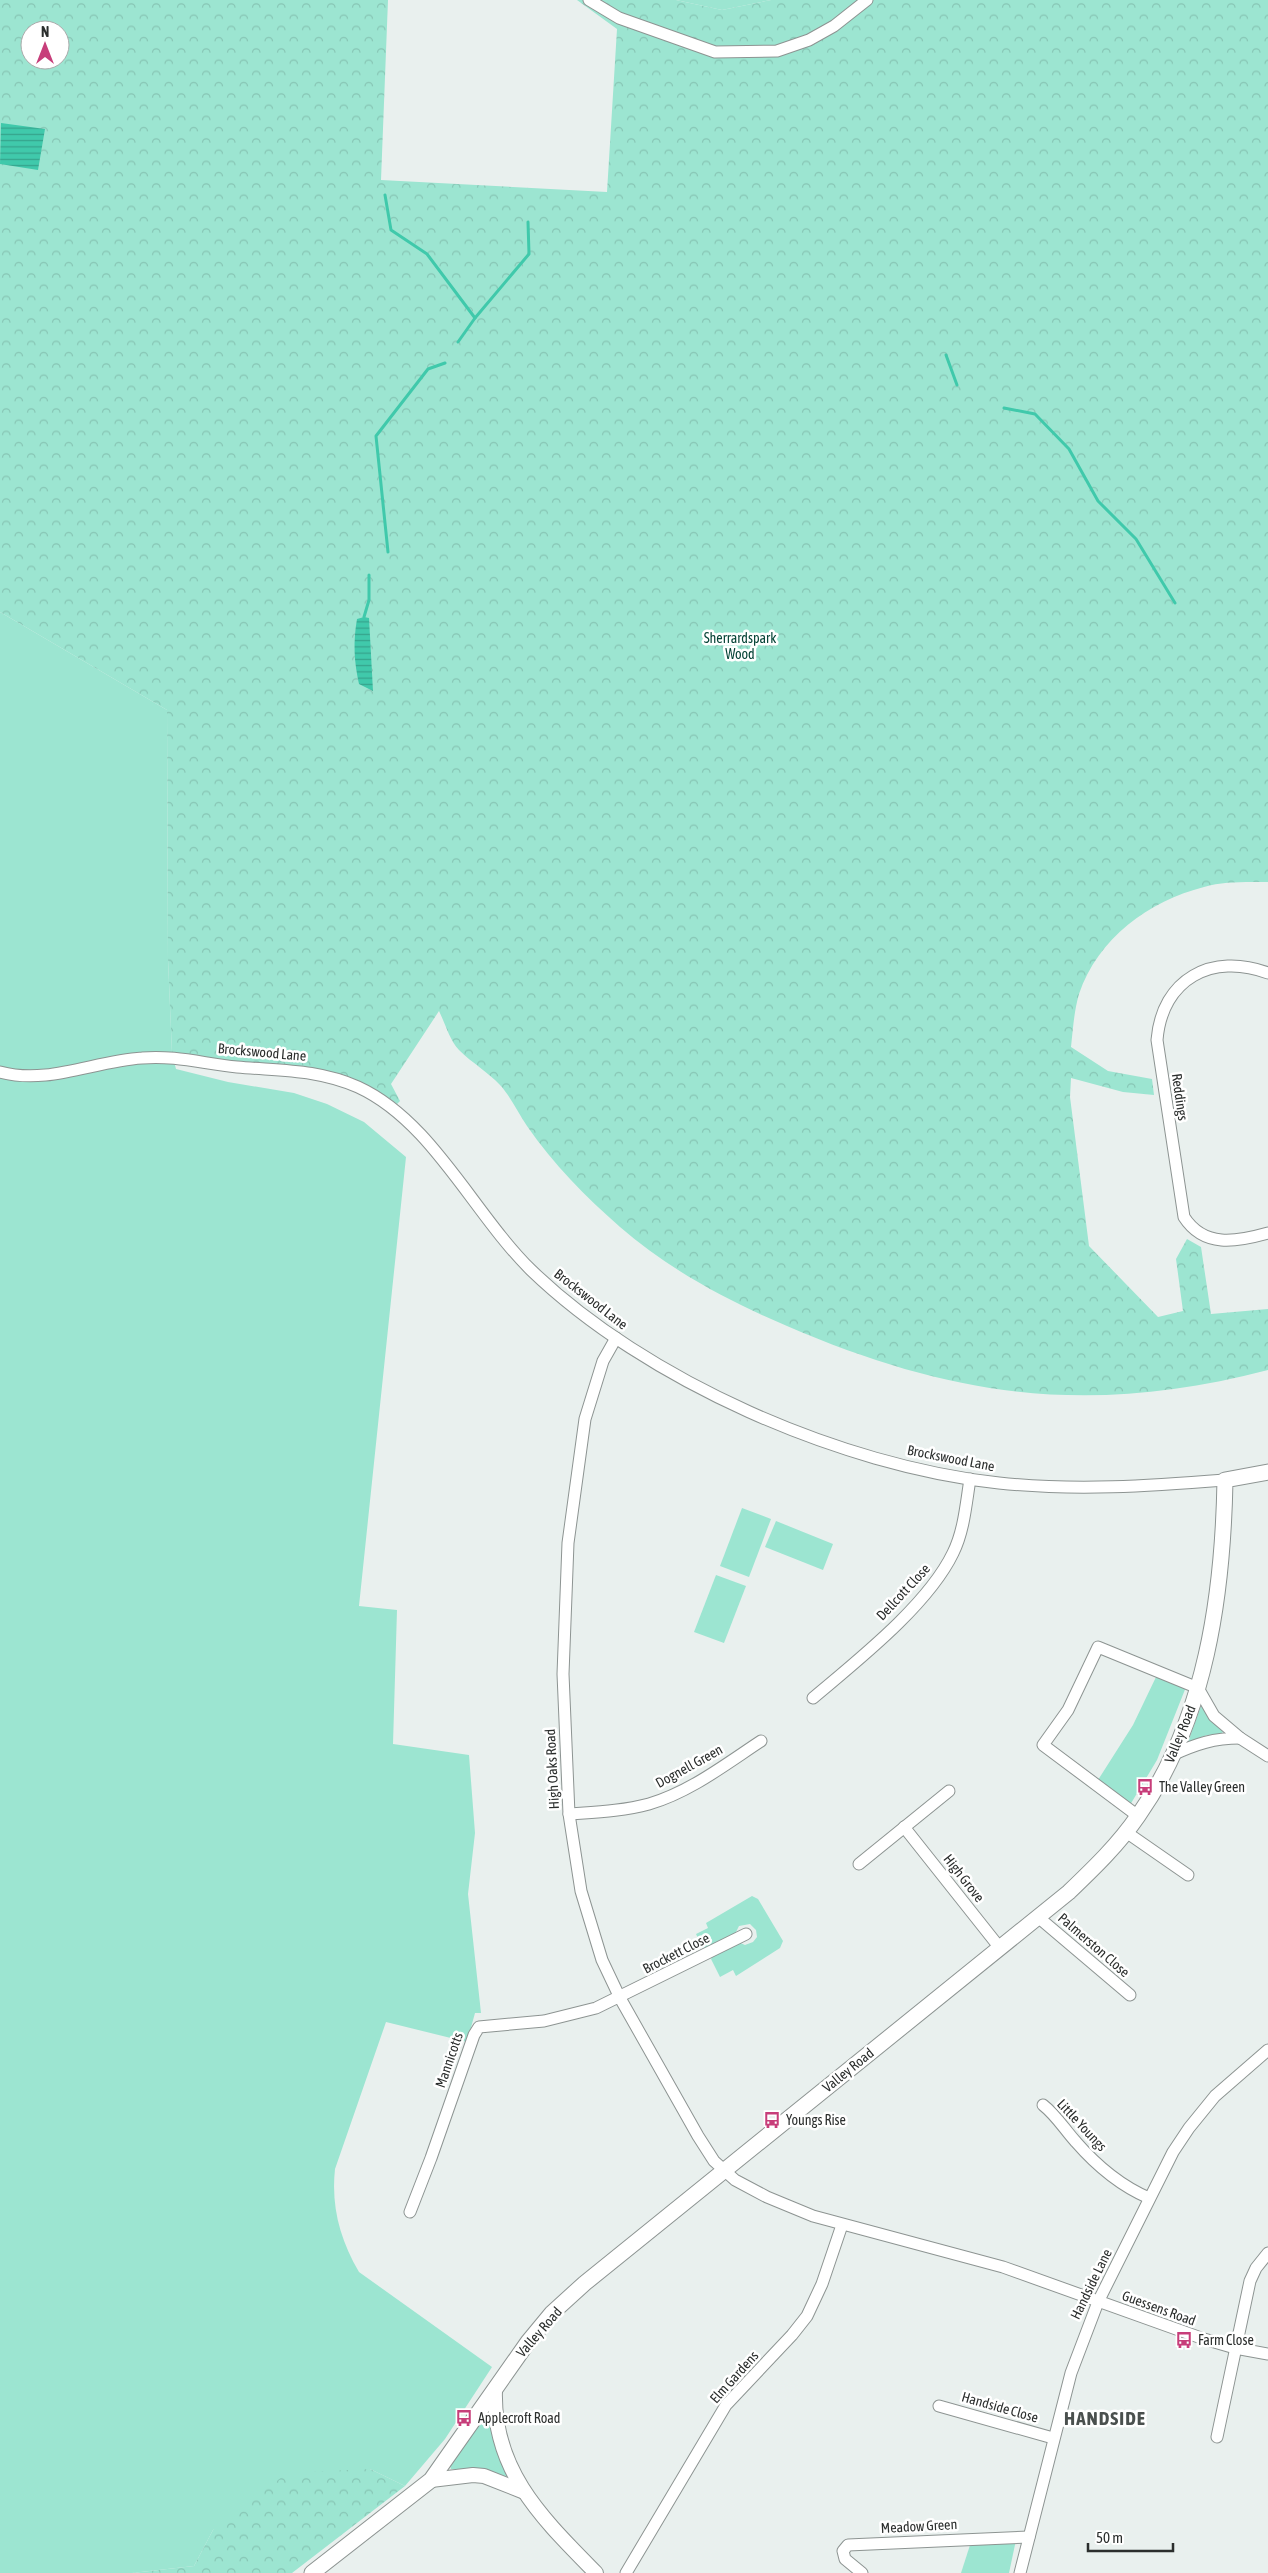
<svg xmlns="http://www.w3.org/2000/svg" width="1268" height="2573" font-family="'Asap Condensed',sans-serif">
<style>
.grass{fill:#9ce5d1}
.forest{fill:url(#forest-crowns);fill-rule:evenodd}
.water{fill:url(#water-rules)}
.lines{fill:none;stroke-linecap:round;stroke-linejoin:round}
.stream{stroke:#40c9ab;stroke-width:3}
.minor-casing{stroke:#8d9492;stroke-width:13}
.tertiary-casing{stroke:#8d9492;stroke-width:16}
.secondary-casing{stroke:#8d9492;stroke-width:17}
.minor{stroke:#fff;stroke-width:11}
.tertiary{stroke:#fff;stroke-width:14}
.secondary{stroke:#fff;stroke-width:15}
.labels{text-anchor:middle;dominant-baseline:central;stroke-width:5;stroke-linejoin:round;paint-order:stroke}
.park-label{font-size:14px;fill:#064437;stroke:#fff}
.street-label{font-size:14px;fill:#2b2e2d;stroke:#fff}
.poi-label{font-size:14px;fill:#2b2e2d;stroke:#fff;text-anchor:start}
.district-label{font-size:19px;font-weight:bold;letter-spacing:1px;fill:#4a504e;stroke:#fff}
</style>
<defs>
<pattern id="forest-crowns" width="20" height="18" patternUnits="userSpaceOnUse" patternTransform="scale(1.25)"><rect width="20" height="18" fill="#9ce5d1"/><path d="M2 6a3 3 0 1 1 6 0M12 15a3 3 0 1 1 6 0" fill="none" stroke="#87c5b4"/></pattern>
<pattern id="water-rules" width="6" height="5" patternUnits="userSpaceOnUse" patternTransform="scale(1.25)"><rect width="6" height="5" fill="#40c9ab"/><path d="M0 2.5h6" fill="none" stroke="#36a48c"/></pattern>
</defs>
<rect width="100%" height="100%" fill="#e9f0ee"/>
<g class="grass">
<polygon points="676,0 771,0 722,10"/>
<path d="M0,612l167,98 1,249 4,94 4,16 52,13 66,11 33,11 37,18 42,35 -47,449 38,4 -4,134 76,11 6,78 -7,61 13,119h-6l-8,29 -81,-20 -51,147c-4,38 5,70 24,103l133,95 -47,72 -40,47 -35,-17 -157,61 -19,36 -62,7h-132z"/>
<polygon points="742,1508 771,1519 749,1577 720,1566"/>
<polygon points="776,1521 833,1544 823,1570 765,1547"/>
<polygon points="716,1575 746,1586 724,1643 694,1632"/>
<polygon points="1156,1677 1186,1687 1157,1760 1130,1805 1098,1780 1133,1725"/>
<polygon points="1201,1706 1223,1731 1222,1734 1207,1735 1188,1742"/>
<polygon points="752,1896 758,1899 783,1941 780,1948 736,1976 733,1970 720,1977 711,1959 713,1956 738,1942 745,1945 753,1942 757,1937 756,1930 750,1924 739,1926 735,1934 704,1950 696,1934 708,1928 706,1923"/>
<polygon points="487,2413 491,2414 492,2432 508,2475 505,2478 479,2469 451,2469 450,2466"/>
<polygon points="1016,2540 1009,2573 961,2573 971,2542"/>
</g>
<g class="forest">
<path d="M0,0h388l-7,180 226,12 10,-163 -40,-29h99l46,10 49,-10h497v882c-21,0 -44,-1 -64,5 -55,14 -106,51 -125,107 -5,17 -6,35 -8,53l37,24 44,8 2,16 -31,-3 -52,-14 -1,19 19,149 69,71 25,-6 -7,-52 11,-20 14,8 10,67 57,-5v61c-177,46 -314,28 -481,-44 -59,-25 -119,-57 -167,-99 -34,-30 -67,-63 -93,-101 -9,-13 -16,-29 -27,-41 -12,-13 -28,-22 -41,-35 -9,-9 -14,-27 -20,-39l-48,73 9,17 -3,3c-51,-39 -100,-36 -160,-41 -22,-1 -43,-7 -65,-10l-4,-94 -1,-249 -167,-98zM30,30h30v30h-30z"/>
<polygon points="370,2469 405,2486 292,2573 132,2573 194,2566 213,2530 287,2473"/>
</g>
<g class="water">
<polygon points="1,123 45,129 38,170 0,164"/>
<path d="M364,617l5,1 4,73 -14,-7c-5,-22 -6,-42 -2,-65z"/>
</g>
<g class="lines">
<g class="stream">
<polyline points="385,195 391,230 427,254 475,318"/>
<polyline points="458,342 475,318 529,254 528,222"/>
<polyline points="946,355 957,385"/>
<polyline points="1004,408 1035,414 1069,449 1098,501 1136,539 1175,603"/>
<polyline points="388,552 376,436 428,369 445,363"/>
<polyline points="364,617 369,600 369,575"/>
</g>
<g class="minor-casing">
<g id="minor">
<polyline points="589,0 619,18 715,52 777,51 809,40 834,26 867,0"/>
<path d="M1268,973c-56,-21 -106,6 -111,67l27,177c20,31 52,25 84,16"/>
<path d="M0,1072c48,13 94,-11 142,-14 33,-3 63,6 95,9 43,4 80,2 121,20 74,34 115,126 173,183 115,111 310,196 468,213 76,8 151,3 226,-3"/>
<polyline points="616,1338 603,1361 585,1419 568,1543 563,1674 569,1814 581,1891 602,1960 620,1998 698,2136 714,2161 735,2180 767,2197 813,2216 1003,2267 1204,2339 1235,2348 1268,2354"/>
<path d="M813,1698c45,-38 115,-93 140,-145 11,-22 13,-49 17,-74"/>
<polyline points="1240,1738 1268,1756"/>
<path d="M569,1814c27,-2 54,-3 80,-10 41,-12 77,-40 112,-63"/>
<path d="M1138,1816l-95,-71 25,-35 30,-63 100,41 16,28 26,22c-26,0 -44,6 -68,17"/>
<polyline points="904,1827 1000,1948"/>
<polyline points="1126,1832 1188,1875"/>
<polyline points="859,1864 949,1791"/>
<polyline points="1038,1917 1130,1995"/>
<path d="M1043,2105c13,10 22,25 33,37 20,23 45,44 73,56"/>
<polyline points="410,2212 431,2158 474,2035 479,2027 544,2021 596,2008 746,1934"/>
<polyline points="939,2406 1053,2438"/>
<polyline points="1217,2437 1250,2281 1256,2268 1268,2253"/>
<polyline points="626,2573 726,2405 792,2335 807,2316 822,2284 842,2225"/>
<polyline points="862,2573 845,2559 843,2551 848,2545 1029,2537"/>
<polyline points="1020,2573 1071,2373 1098,2302 1173,2152 1189,2128 1215,2096 1268,2050"/>
</g>
</g>
<g class="tertiary-casing">
<g id="tertiary">
<path d="M495,2389c-3,82 48,130 101,184"/>
<polyline points="431,2480 473,2475 484,2476 522,2491"/>
</g>
</g>
<g class="secondary-casing">
<path id="secondary" d="M312,2573l119,-93 97,-138 24,-29 33,-30 484,-391c25,-24 49,-47 69,-76 68,-97 85,-221 87,-336l43,-8"/>
</g>
<use href="#minor" class="minor"/>
<use href="#tertiary" class="tertiary"/>
<use href="#secondary" class="secondary"/>
</g>
<defs>
<g id="bus-bare" transform="scale(1.35)"><path d="M-5-6H5V4H4V6H2V4H-2V6H-4V4H-5ZM-3.5-4V0h7V-4ZM-3.5 1.2v1.5H-2V1.2ZM2 1.2v1.5H3.5V1.2Z" fill="#c73e7a" stroke="#fff" stroke-width="2.5" paint-order="stroke"/></g>
</defs>
<g fill-rule="evenodd">
<use href="#bus-bare" x="1145" y="1787"/>
<use href="#bus-bare" x="772" y="2120"/>
<use href="#bus-bare" x="1184" y="2340"/>
<use href="#bus-bare" x="464" y="2418"/>
</g>
<g class="labels">
<g class="park-label">
<text x="740" y="638">Sherrardspark<tspan x="740" dy="16">Wood</tspan></text>
</g>
<g class="street-label">
<text transform="translate(262 1052) rotate(5)">Brockswood Lane</text>
<text transform="translate(1180 1097) rotate(82)">Reddings</text>
<text transform="translate(591 1299) rotate(38)">Brockswood Lane</text>
<text transform="translate(951 1458) rotate(11)">Brockswood Lane</text>
<text transform="translate(903 1592) rotate(-47)">Dellcott Close</text>
<text transform="translate(1180 1734) rotate(-68)">Valley Road</text>
<text transform="translate(689 1766) rotate(-29)">Dognell Green</text>
<text transform="translate(552 1769) rotate(-93)">High Oaks Road</text>
<text transform="translate(964 1878) rotate(52)">High Grove</text>
<text transform="translate(1094 1945) rotate(41)">Palmerston Close</text>
<text transform="translate(676 1953) rotate(-27)">Brockett Close</text>
<text transform="translate(449 2060) rotate(-71)">Mannicotts</text>
<text transform="translate(848 2070) rotate(-39)">Valley Road</text>
<text transform="translate(1082 2125) rotate(47)">Little Youngs</text>
<text transform="translate(1091 2284) rotate(-64)">Handside Lane</text>
<text transform="translate(1159 2308) rotate(20)">Guessens Road</text>
<text transform="translate(539 2332) rotate(-49)">Valley Road</text>
<text transform="translate(734 2377) rotate(-48)">Elm Gardens</text>
<text transform="translate(1000 2407) rotate(16)">Handside Close</text>
<text transform="translate(919 2526) rotate(-3)">Meadow Green</text>
</g>
<g class="poi-label">
<text x="1159" y="1787">The Valley Green</text>
<text x="786" y="2120">Youngs Rise</text>
<text x="1198" y="2340">Farm Close</text>
<text x="478" y="2418">Applecroft Road</text>
</g>
<g class="district-label">
<text x="1105" y="2418">HANDSIDE</text>
</g>
</g>
<g transform="translate(45 45)"><circle r="24" fill="#ffffff" stroke="#aaabab"/>
<path d="M0-4L9 19L0 12L-9 19Z" fill="#c73e7a"/>
<text y="-8" font-size="14" font-weight="bold" text-anchor="middle" fill="#2b2e2d">N</text>
</g>
<path d="M1088 2543v8h85v-8" fill="none" stroke="#2b2e2d" stroke-width="2.5"/>
<text x="1096" y="2543" font-size="15" fill="#2b2e2d" stroke="#ffffff" stroke-width="4" paint-order="stroke">50 m</text>
</svg>
